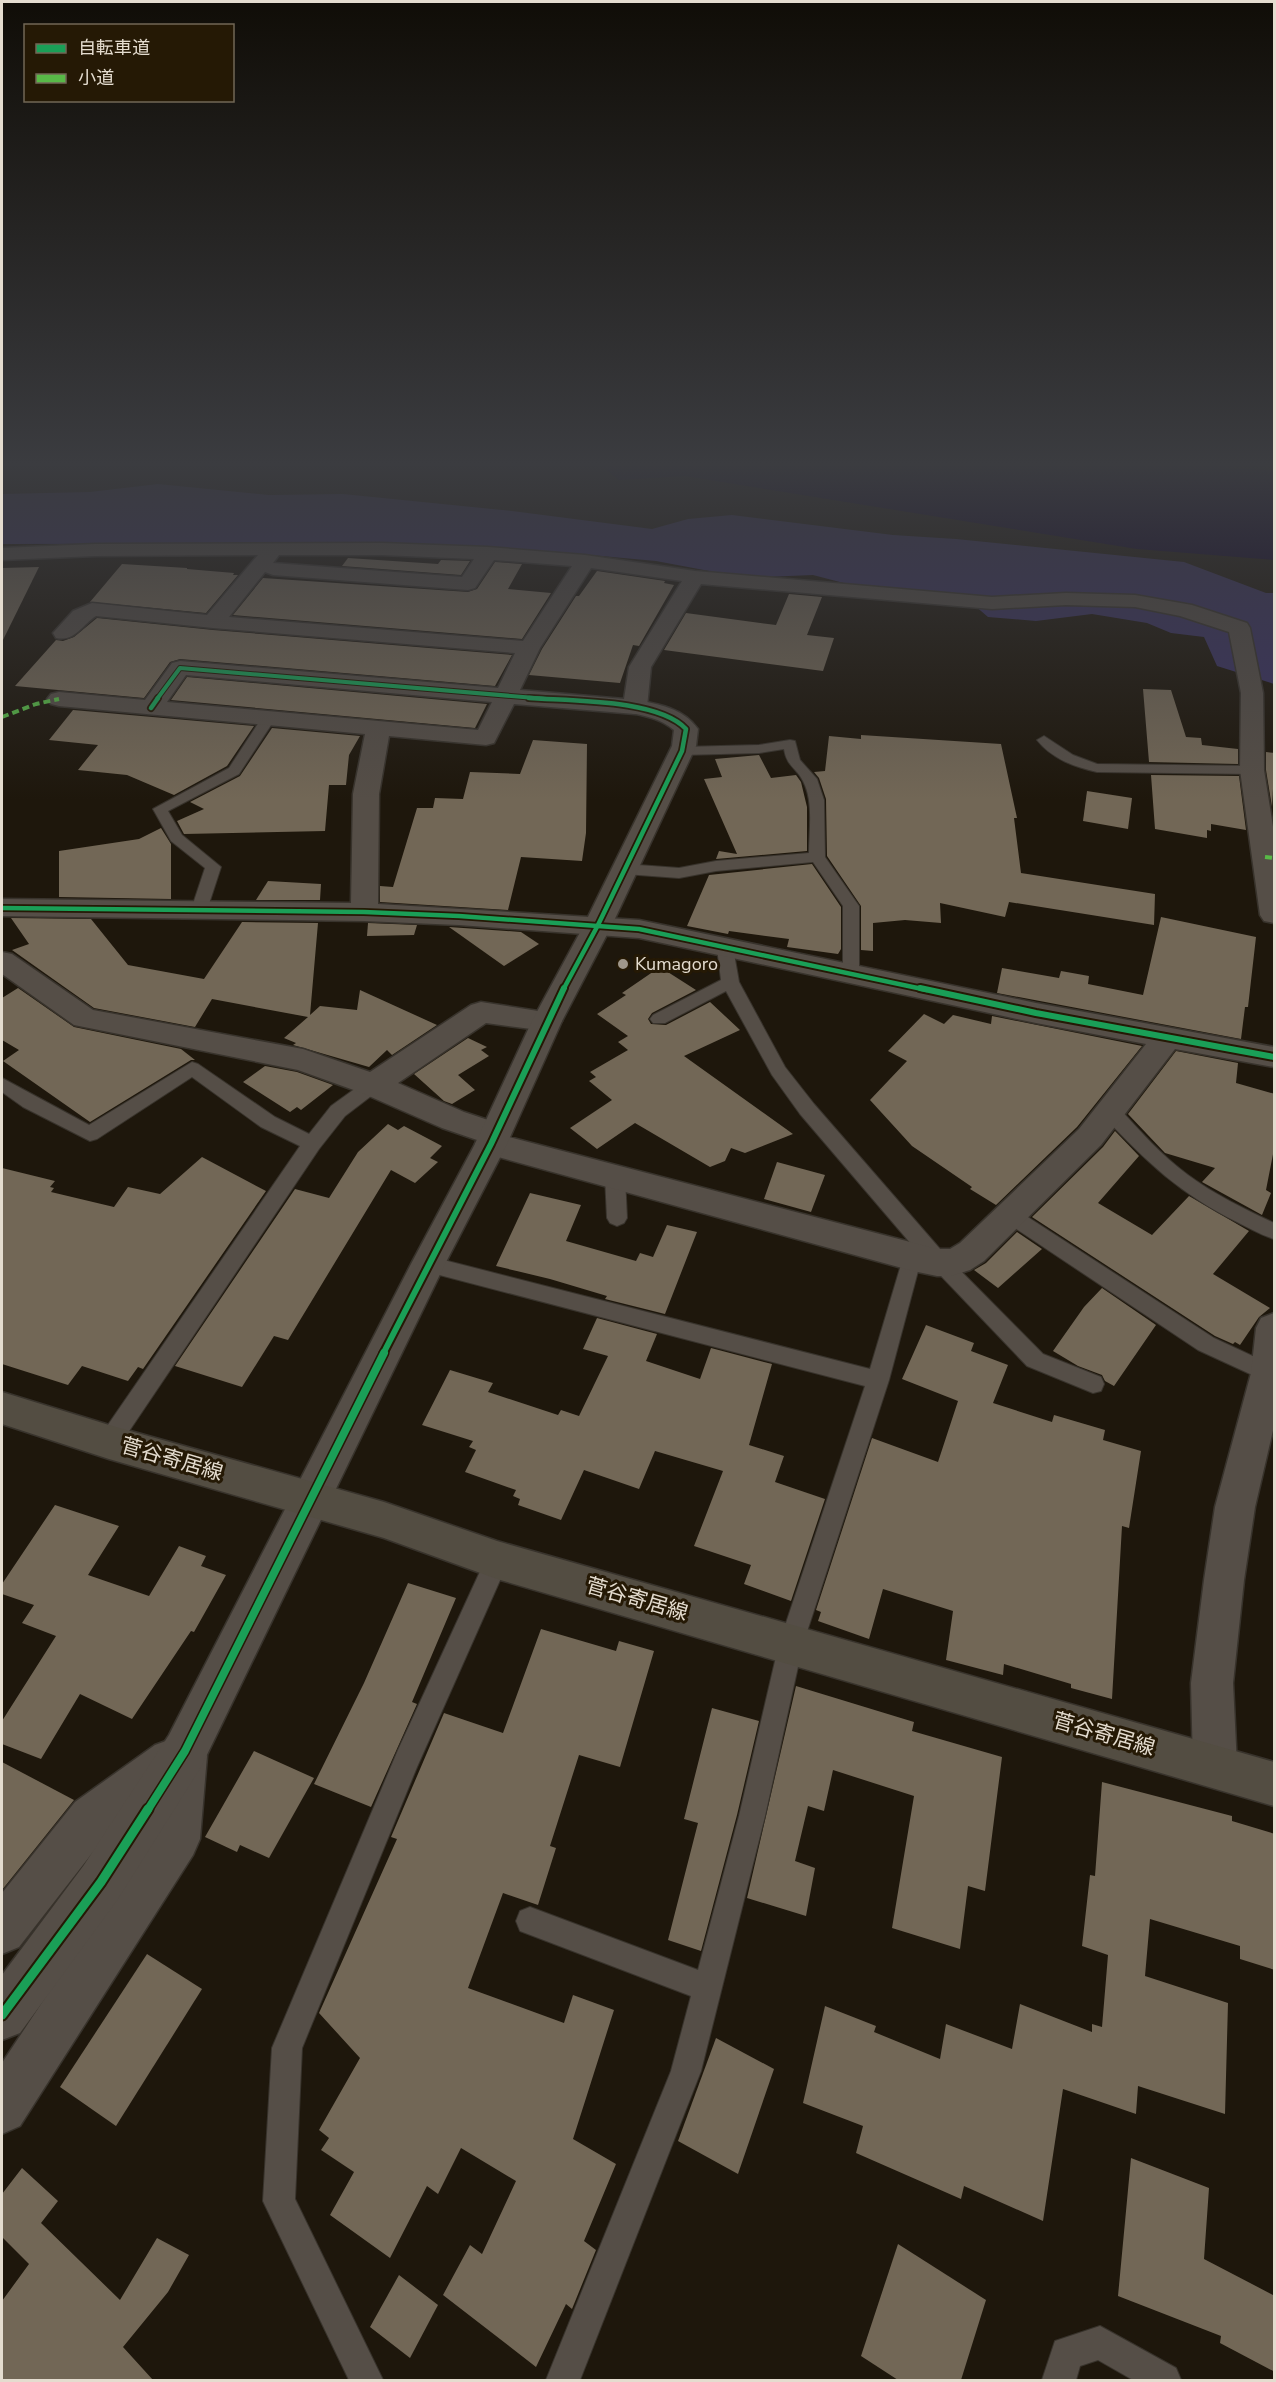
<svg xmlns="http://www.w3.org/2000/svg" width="1276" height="2382" font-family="'Nunito Sans','Noto Sans JP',sans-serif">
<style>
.forest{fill:#3b3361}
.water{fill:#0e022a}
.building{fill:#726756}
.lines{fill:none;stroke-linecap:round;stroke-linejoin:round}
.service-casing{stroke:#38332c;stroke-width:2}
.minor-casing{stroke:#38332c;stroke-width:3}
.tertiary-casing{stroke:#38332c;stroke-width:3}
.secondary-casing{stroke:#38332c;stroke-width:3}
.service{fill:#554e47;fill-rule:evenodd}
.minor{fill:#554e47;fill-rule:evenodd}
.tertiary{fill:#554e47;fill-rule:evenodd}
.secondary{fill:#534d42;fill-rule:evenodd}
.quiet{stroke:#58b947;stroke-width:4;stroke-dasharray:7 4;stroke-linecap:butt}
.cycleway-far4-casing{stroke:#251905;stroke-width:6}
.cycleway-far3-casing{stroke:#251905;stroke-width:8}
.cycleway-far2-casing{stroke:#251905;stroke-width:10}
.cycleway-far1-casing{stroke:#251905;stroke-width:11}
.cycleway-casing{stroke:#251905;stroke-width:13}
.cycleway-far4{stroke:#1a9f57;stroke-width:4}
.cycleway-far3{stroke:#1a9f57;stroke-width:4.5}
.cycleway-far2{stroke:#1a9f57;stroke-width:6}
.cycleway-far1{stroke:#1a9f57;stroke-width:8}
.cycleway{stroke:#1a9f57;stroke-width:9}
.poi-dot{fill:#9f978b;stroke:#251905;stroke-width:2}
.labels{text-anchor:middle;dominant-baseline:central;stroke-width:6;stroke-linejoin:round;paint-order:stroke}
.poi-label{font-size:18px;fill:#e4dccf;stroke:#251905;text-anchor:start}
.near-street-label{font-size:21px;fill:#e4dccf;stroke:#251905}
</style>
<rect width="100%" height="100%" fill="#1e170c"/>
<polygon class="forest" points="158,484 269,495 343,494 512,511 652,529 688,519 732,515 893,535 956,539 1184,562 1266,593 1274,593 1274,684 1217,666 1204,637 1171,633 1147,623 1092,614 1036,621 988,617 974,605 909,600 813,575 764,577 720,573 656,561 558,552 409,543 2,544 2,494 90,492"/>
<polygon class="water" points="603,467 1224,467 1274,471 1274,560 1137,549 685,476 619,480"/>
<g class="building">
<polygon points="348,558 438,564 441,560 470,561 461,575 342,566"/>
<polygon points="495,562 522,564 508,589 551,593 522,639 233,615 263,578 468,592 477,589"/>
<polygon points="122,564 187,568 187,569 234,573 233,575 238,575 206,613 90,602"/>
<polygon points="39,567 2,642 2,568"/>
<polygon points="597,571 665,581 664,583 674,585 639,646 633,645 620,683 529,675 542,649 576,596 579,596"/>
<polygon points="789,594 822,597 807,635 834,638 823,671 664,650 686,613 776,625"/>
<polygon points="97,618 213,630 512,655 495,686 180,659 170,662 144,698 15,686 56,640 63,641 74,637"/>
<polygon points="187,677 487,704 475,728 171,700"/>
<polygon points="1143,689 1171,690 1186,737 1201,738 1202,745 1238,749 1238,764 1149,762"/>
<polygon points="73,710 254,726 227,766 174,795 127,775 78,770 98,745 49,740"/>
<polygon points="272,728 360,736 349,755 346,785 329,785 325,831 184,834 177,821 204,809 190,802 240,776"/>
<polygon points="861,735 1001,744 1017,818 1014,818 1021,873 1155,894 1154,925 1009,902 1005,917 940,903 941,923 905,920 873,923 873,951 861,950 861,906 827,856 826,799 819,778 814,772 825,771 829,736 861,739"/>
<polygon points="533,740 587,744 586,833 582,861 521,857 508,910 380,902 380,886 393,887 417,808 433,808 435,798 463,799 470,772 520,774"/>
<polygon points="1266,752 1275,753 1272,807 1266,770"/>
<polygon points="759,755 771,778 796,775 801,782 807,807 807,851 716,859 719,851 737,854 704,779 722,777 715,759"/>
<polygon points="1151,775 1239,776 1246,830 1211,824 1211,831 1207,830 1207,838 1155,829"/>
<polygon points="1087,791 1132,798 1128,829 1083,821"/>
<polygon points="161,828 171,844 171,899 59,897 59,851 139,839"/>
<polygon points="812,864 841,907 841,949 838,954 787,947 789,939 729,931 728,934 687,926 709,875"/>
<polygon points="268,881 321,884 320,900 256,900"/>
<polygon points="1161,917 1256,937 1248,1007 1245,1007 1241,1039 997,993 1002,968 1059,978 1061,971 1089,976 1088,984 1143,995"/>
<polygon points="11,918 91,919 128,965 204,979 242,922 318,923 310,1015 320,1006 357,1010 360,990 437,1025 392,1055 387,1050 369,1067 293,1045 296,1043 284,1038 308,1017 212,999 195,1027 94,1008 12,950 29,944"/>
<polygon points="368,923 417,925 414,935 367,936"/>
<polygon points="449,927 521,932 539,944 504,966"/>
<polygon points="660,967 696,990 652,1013 648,1019 651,1024 666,1025 710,1002 740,1030 684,1056 793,1134 745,1153 731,1148 725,1161 710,1167 635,1123 597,1149 570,1128 612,1100 589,1081 596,1077 590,1072 628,1050 618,1042 628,1036 597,1014 626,995 622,993"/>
<polygon points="18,988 74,1027 181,1049 195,1060 191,1060 90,1122 3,1061 19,1050 2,1040 2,998"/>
<polygon points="924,1014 944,1024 953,1015 991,1024 992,1016 1142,1046 1077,1127 996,1205 970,1189 972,1187 912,1146 870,1100 907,1061 888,1051"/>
<polygon points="468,1038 487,1047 481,1050 489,1056 458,1075 475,1090 452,1104 444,1101 414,1074"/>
<polygon points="1176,1051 1238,1063 1236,1083 1275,1094 1275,1144 1266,1190 1271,1193 1262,1215 1202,1182 1215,1168 1165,1153 1128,1114"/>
<polygon points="265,1066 297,1072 333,1085 301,1110 297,1107 290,1112 243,1082"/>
<polygon points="388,1124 398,1130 404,1126 442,1146 430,1158 438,1162 415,1183 391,1170 288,1340 274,1336 242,1387 175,1366 295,1189 329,1198 358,1152"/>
<polygon points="1115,1131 1139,1156 1098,1203 1152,1235 1189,1196 1249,1231 1213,1274 1270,1308 1259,1317 1240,1345 1235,1342 1233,1344 1215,1336 1032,1217 1103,1147"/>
<polygon points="202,1157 266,1191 143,1369 138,1367 128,1381 82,1366 68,1385 2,1364 2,1168 55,1181 50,1187 54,1188 51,1192 114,1207 128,1187 160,1194"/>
<polygon points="777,1162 825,1175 811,1212 764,1199"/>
<polygon points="530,1193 581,1205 566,1241 636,1261 640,1253 653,1257 667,1225 697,1232 665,1314 605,1299 607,1296 550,1279 496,1266"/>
<polygon points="1017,1232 1042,1249 998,1288 974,1270 986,1263"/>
<polygon points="1102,1288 1156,1325 1114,1386 1105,1381 1102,1375 1078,1366 1053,1351 1084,1307"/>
<polygon points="597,1318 657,1334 646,1361 700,1379 711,1348 772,1364 749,1445 784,1456 775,1482 825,1499 791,1601 744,1584 751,1565 694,1546 723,1471 655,1451 639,1489 584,1470 561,1520 518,1505 520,1499 513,1496 516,1490 465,1472 476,1450 469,1447 473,1441 422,1425 450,1370 493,1383 488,1392 558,1415 561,1410 579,1416 608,1356 583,1349"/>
<polygon points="926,1325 974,1343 971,1351 1008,1365 993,1403 1052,1422 1054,1415 1105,1430 1103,1440 1141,1451 1129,1528 1122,1526 1112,1699 1071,1688 1071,1684 1004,1664 1003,1675 946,1660 953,1611 883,1589 869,1639 818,1621 821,1612 816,1610 872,1438 938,1462 958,1401 902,1379"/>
<polygon points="55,1505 119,1526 88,1575 149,1596 179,1546 206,1556 201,1566 226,1575 194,1632 191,1631 132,1719 80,1694 41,1759 2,1744 2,1721 56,1636 22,1623 34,1605 2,1594 2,1584"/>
<polygon points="408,1583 456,1598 412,1702 417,1704 371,1807 314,1784 364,1683"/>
<polygon points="541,1629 616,1651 619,1641 654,1651 620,1767 579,1755 550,1846 556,1848 538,1905 503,1893 468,1988 564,2023 573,1995 614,2010 573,2139 616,2164 584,2241 596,2250 572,2309 566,2304 536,2367 443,2295 470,2245 482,2254 516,2181 461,2148 438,2194 427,2186 390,2258 330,2215 354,2172 321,2150 329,2138 319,2130 360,2058 319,2013 397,1839 391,1837 444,1713 503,1733"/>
<polygon points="796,1686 914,1722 912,1731 1002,1757 985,1891 968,1886 960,1949 892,1928 914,1796 833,1770 824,1811 808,1806 795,1861 815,1868 806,1916 747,1898"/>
<polygon points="712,1708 759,1721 737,1815 701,1951 668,1940 698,1823 684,1819"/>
<polygon points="254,1751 314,1778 269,1858 240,1845 237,1852 205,1837"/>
<polygon points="2,1762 74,1800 2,1890"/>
<polygon points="1102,1782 1232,1816 1232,1821 1275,1834 1275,1970 1240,1959 1240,1946 1150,1919 1145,1976 1228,2003 1225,2114 1138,2086 1136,2114 1063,2089 1043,2221 964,2186 961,2199 856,2153 863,2126 803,2103 825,2006 876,2026 874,2032 940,2059 946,2024 1012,2049 1020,2004 1092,2032 1092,2024 1102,2027 1108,1955 1082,1946 1090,1875 1095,1876"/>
<polygon points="147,1954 202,1989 116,2126 60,2087"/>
<polygon points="716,2038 774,2069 738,2174 678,2141"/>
<polygon points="1131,2158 1209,2188 1204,2259 1275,2296 1275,2372 1220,2343 1221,2336 1118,2296"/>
<polygon points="22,2168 58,2201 41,2223 120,2300 157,2238 189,2255 168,2292 123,2347 153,2380 2,2380 2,2301 29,2264 2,2237 2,2194"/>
<polygon points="898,2244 986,2300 961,2380 898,2380 861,2356"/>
<polygon points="399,2275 438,2305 410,2358 370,2327"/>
</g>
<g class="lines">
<g class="service-casing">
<g id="service">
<polygon points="268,715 275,719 239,774 168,811 182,835 221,867 207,910 205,914 193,914 191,910 205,868 171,841 153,809 229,768 263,716"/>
<path d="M1044,736l29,19 24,9 155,2 7,4 -7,4 -155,-2c-22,-5 -45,-13 -60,-32z"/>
<path d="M790,740l5,1 5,19 17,19 7,21 1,57 34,49v68l-2,4h-12l-2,-4v-68l-30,-44 -97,9 -37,7 -54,-4 -8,-5 8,-5 54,4 37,-7 93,-8c0,-23 5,-51 -6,-72 -7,-14 -16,-14 -19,-32l-25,4 -77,2 -7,-4 7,-4 77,-2z"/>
<polygon points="725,943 731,944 733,948 739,982 785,1067 814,1104 947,1257 1043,1354 1101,1377 1104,1384 1101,1391 1093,1393 1027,1366 922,1256 889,1380 803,1644 765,1816 701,2071 580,2380 546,2380 671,2071 691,1996 520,1931 516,1921 520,1911 530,1907 698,1970 739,1816 779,1644 865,1386 428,1272 421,1270 418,1264 421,1258 428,1256 870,1369 903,1258 906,1252 913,1250 918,1252 800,1114 772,1075 726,991 665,1023 653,1023 650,1019 653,1015 721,980 717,948 719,944"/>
<polygon points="192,1062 198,1064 275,1117 309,1134 331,1106 367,1080 373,1079 379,1080 382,1085 379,1090 345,1116 319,1149 117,1449 109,1452 101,1449 98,1442 101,1435 300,1146 261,1127 192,1077 97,1139 90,1141 23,1107 2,1092 2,1078 89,1125"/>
<path d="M1111,1105l7,2c22,24 44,49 70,68 27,20 57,34 86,48v16c-13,-4 -25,-11 -37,-17 -57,-28 -90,-60 -133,-105l-2,-5 2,-5z"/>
<polygon points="615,1170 622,1172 625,1177 627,1218 624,1223 617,1226 610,1223 607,1218 605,1177 608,1172"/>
<polygon points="1010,1207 1017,1210 1214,1338 1274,1366 1274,1380 1269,1382 1261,1379 1198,1350 1003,1220 1000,1215 1003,1210"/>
<polygon points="497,1549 505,1552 509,1560 417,1767 302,2048 295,2199 383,2380 349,2380 263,2201 272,2048 398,1750 489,1552"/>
<polygon points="1100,2326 1176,2368 1181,2380 1133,2380 1098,2360 1080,2366 1076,2380 1042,2380 1055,2341"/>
</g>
</g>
<g class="minor-casing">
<g id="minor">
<path d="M382,543l106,4 97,8 110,16 297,26 74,-4 69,2 57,10 55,18 3,5 13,65 1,77 10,63v90l-10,-2 -4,-6 -20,-145 1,-77 -12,-61 -49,-16 -45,-9 -69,-2 -74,4 -291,-25 -50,83 -4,40 -4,5 -8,2 -121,-10 -20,39 -8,2 -97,-9 -10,58 -1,110 261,16 397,83 238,44v20l-99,-18 -74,96 -117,116 -14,9 -19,6h-14l-24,-5 -433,-119 -5,-8 2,-4 -35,-12 -80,-35 -64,-23 -224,-45 -72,-51v-22l10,2 81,56 210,39 67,23 101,-67 10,-3 76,12 5,7 -5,7 -10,3 -61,-8 -88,60 66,29 42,14 5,8 -2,3 428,112h13l10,-6 119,-114 67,-85 -110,-21 -397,-85 -180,-13 -95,-4 -362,-5v-17l349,4 2,-109 12,-60 -306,-28 -8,-2 -4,-5 4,-5 8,-2 86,8 27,-37 8,-2 318,27 17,-35 -302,-25 -117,-12c-14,9 -21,26 -40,22l-3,-5 20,-22 19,-8 115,12 51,-60 -163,1 -93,4v-12l93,-4zM279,555h103l92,4 -12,18 -189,-14zM494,560l78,6 -49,75 -294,-24 36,-45 8,3 195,15 7,-2zM591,568l91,13 -53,86 -5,32 -104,-9 20,-42zM186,675l306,27 -14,28 -311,-28z"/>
<polygon points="1274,1313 1274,1426 1255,1507 1244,1580 1233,1683 1237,1766 1231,1782 1215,1788 1199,1782 1193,1766 1191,1683 1204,1580 1215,1507 1251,1373 1256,1328 1261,1318"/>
<polygon points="185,1734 201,1740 207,1756 200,1839 193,1855 20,2126 2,2134 2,2063 155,1832 158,1797 107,1834 19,1947 2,1954 2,1893 75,1802 155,1745"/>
</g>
</g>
<g class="tertiary-casing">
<path id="tertiary" d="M635,700c24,4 48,8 63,29l-2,17 -84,179 -50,96 -55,123 -62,120 -244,503 -83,132 -98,134 -18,7v-65l82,-110 85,-130 242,-471 64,-120 57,-123 52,-96 88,-179 2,-16c-14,-12 -30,-14 -47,-18l-4,-5 4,-5z"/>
</g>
<g class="secondary-casing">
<polygon id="secondary" points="2,1392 109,1425 384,1502 497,1541 1274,1762 1274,1806 497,1579 384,1538 109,1459 2,1424"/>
</g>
<use href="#service" class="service"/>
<use href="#minor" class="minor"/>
<use href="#tertiary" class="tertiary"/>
<use href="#secondary" class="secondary"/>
<g class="quiet">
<polyline points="2,717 36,704 59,699"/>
<polyline points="1265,857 1274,858"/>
</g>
<g class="cycleway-far4-casing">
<polyline id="cycleway-far4" points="157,699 180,668 547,699"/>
</g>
<g class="cycleway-far3-casing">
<g id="cycleway-far3">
<path d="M529,698c41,3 129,1 157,31l-4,22 -84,174 -35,65"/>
<polyline points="151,708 158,698"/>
<polyline points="2,908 364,912 459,916 639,929 927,990"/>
</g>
</g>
<g class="cycleway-far2-casing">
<g id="cycleway-far2">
<polyline points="920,988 1036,1013 1274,1057"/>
<polyline points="383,1354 491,1144 564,988"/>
</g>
</g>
<g class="cycleway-far1-casing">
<polyline id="cycleway-far1" points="147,1811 185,1751 384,1353"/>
</g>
<g class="cycleway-casing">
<polyline id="cycleway" points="2,2015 101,1882 148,1809"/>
</g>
<use href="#cycleway-far4" class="cycleway-far4"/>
<use href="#cycleway-far3" class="cycleway-far3"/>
<use href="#cycleway-far2" class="cycleway-far2"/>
<use href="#cycleway-far1" class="cycleway-far1"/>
<use href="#cycleway" class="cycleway"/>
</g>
<linearGradient id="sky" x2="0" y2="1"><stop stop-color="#100d07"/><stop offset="0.58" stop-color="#3b3c40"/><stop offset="1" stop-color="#3b3c40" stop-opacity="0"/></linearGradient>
<rect width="1276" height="800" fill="url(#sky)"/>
<circle class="poi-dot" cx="623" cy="964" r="6"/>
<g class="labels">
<g class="poi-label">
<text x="635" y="964">Kumagoro</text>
</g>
<g class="near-street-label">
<text transform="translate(172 1459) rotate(16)">菅谷寄居線</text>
<text transform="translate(637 1599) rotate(16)">菅谷寄居線</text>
<text transform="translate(1104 1734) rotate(16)">菅谷寄居線</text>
</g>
</g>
<rect width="1276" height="2382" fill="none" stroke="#e4dccf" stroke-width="6"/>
<rect x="24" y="24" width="210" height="78" fill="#251905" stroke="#716756" stroke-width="1.5"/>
<rect x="36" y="44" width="30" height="9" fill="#1a9f57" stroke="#716756" stroke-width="1.5"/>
<text x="78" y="54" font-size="18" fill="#e4dccf">自転車道</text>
<rect x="36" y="74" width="30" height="9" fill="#58b947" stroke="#716756" stroke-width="1.5"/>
<text x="78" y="84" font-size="18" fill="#e4dccf">小道</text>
</svg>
